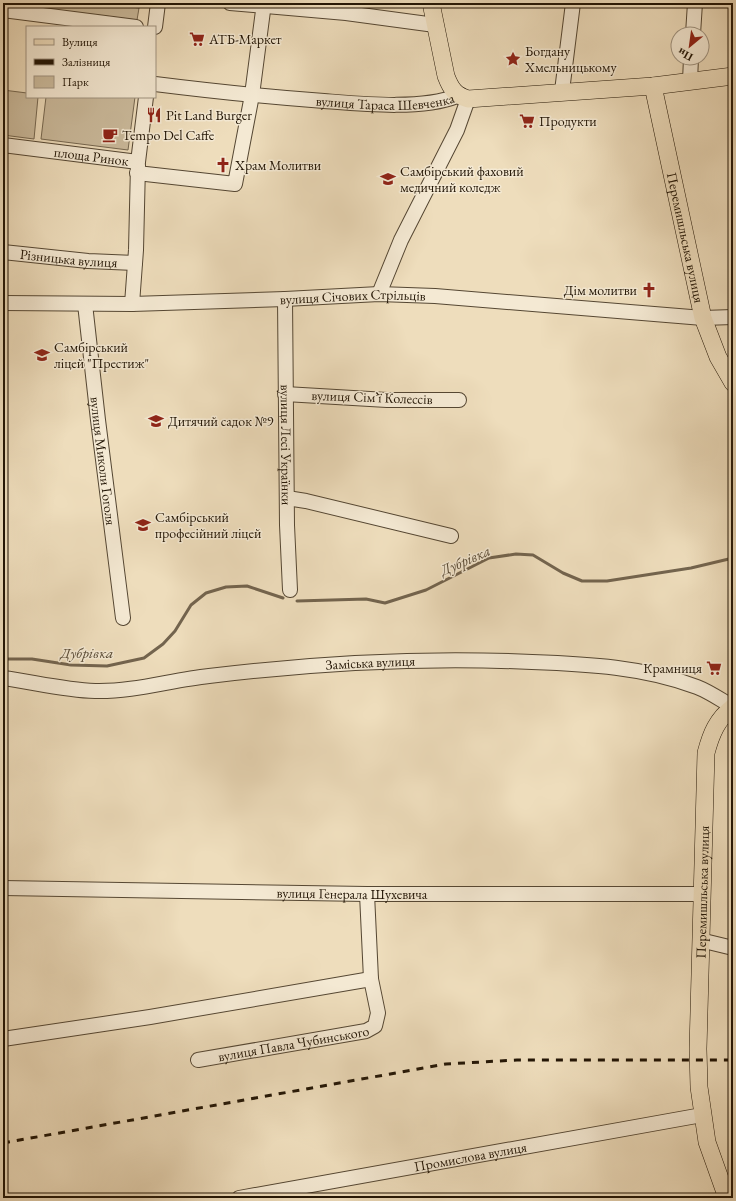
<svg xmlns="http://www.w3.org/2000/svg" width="736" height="1201" font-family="'EB Garamond',serif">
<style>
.green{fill:#cbbb9d;stroke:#766851}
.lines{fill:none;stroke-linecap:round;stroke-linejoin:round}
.stream{stroke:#73644e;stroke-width:3}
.minor-casing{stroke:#554733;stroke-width:16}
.major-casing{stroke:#221505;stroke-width:18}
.minor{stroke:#f4e9d3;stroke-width:14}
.major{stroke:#eeddbc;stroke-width:17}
.rail{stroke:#221505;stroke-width:3;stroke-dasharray:7 7;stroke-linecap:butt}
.labels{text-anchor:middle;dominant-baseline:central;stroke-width:3;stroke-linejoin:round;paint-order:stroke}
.poi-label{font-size:14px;fill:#221505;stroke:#f4e9d3;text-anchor:start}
.street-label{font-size:14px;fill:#221505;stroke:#f4e9d3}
.water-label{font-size:15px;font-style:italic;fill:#584a35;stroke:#f4e9d3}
</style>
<rect width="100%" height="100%" fill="#eeddbc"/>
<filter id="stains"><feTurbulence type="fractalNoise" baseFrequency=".005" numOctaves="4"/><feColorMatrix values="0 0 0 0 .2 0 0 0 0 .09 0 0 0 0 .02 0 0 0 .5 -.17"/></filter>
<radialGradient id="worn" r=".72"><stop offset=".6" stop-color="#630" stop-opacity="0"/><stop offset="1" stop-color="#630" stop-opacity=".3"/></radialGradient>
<g class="green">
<polygon points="42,3 99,3 139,8 137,20 41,8"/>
<polygon points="3,90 27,93 27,97 38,97 34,139 3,135"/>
<polygon points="46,97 135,97 128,150 41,139"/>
</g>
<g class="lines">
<g class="stream">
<polyline points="297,601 366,599 385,603 426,590 489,558 516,554 533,555 563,573 582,581 607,581 691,568 733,558"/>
<polyline points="3,659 32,659 71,665 107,666 144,658 163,644 175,631 191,605 206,593 226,587 247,586 283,598"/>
</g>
<g class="minor-casing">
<g id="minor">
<polyline points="230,3 346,13 435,25"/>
<polyline points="3,10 136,27"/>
<polyline points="155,27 158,3"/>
<polyline points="693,34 695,3"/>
<polyline points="690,81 691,58"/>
<path id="s1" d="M155,84c56,7 113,13 169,17 38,3 98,9 133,-5"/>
<polyline points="562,91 573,3"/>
<path id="s2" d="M3,145l135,17 8,-65"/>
<polyline points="137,173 235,184 252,95 264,3"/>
<path id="s3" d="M3,252l85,9 47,2"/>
<polyline points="379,294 401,240 457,130 468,99"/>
<path id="s4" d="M285,299l2,226 3,65"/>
<path id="s5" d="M3,303l129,1 153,-5 94,-5 56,2 268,22 30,-1"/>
<path id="s6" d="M85,304l13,116 25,198"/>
<polyline points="132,304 136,250 138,165"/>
<polyline points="285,394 387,400 459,400"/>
<polyline points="287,498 306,501 451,536"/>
<path id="s7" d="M3,678c30,4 61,12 92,13 39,1 76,-11 114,-15 107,-13 216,-19 323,-14 55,2 113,5 165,25 13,5 24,13 36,20"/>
<path id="s8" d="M3,888l364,6h334"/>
<polyline points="700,940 733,948"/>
<polyline points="3,1039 150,1017 371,979"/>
<path id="s9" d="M198,1060l168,-29 9,-5 3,-13 -7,-34 -4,-85"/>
<path id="s10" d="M239,1198l463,-83"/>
</g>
</g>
<g class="major-casing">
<g id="major">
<path d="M431,3l15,73c5,13 9,19 22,23l185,-13 80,-10"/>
<path id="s11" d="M653,86l50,232 15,39 15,26"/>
<path id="s12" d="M727,1198l-20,-56 -8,-55 -1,-38 8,-296c5,-19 11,-34 27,-46"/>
</g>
</g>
<use href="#minor" class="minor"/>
<use href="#major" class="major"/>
<polyline class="rail" points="3,1143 446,1064 517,1060 733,1060"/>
</g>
<defs>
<g id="supermarket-bare" transform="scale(1.2)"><path d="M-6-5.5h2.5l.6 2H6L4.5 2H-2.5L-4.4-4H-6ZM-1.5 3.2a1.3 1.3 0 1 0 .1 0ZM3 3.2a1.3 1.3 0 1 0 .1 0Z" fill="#8f2418" stroke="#f4e9d3" stroke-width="2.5" paint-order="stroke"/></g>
<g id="sight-bare" transform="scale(1.2)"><path d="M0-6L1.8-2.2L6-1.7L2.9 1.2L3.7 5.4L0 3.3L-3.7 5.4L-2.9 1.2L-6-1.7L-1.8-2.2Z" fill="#8f2418" stroke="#f4e9d3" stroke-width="2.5" paint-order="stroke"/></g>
<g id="restaurant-bare" transform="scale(1.2)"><path d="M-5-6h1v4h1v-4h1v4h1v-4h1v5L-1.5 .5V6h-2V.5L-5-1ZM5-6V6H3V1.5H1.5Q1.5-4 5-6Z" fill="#8f2418" stroke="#f4e9d3" stroke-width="2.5" paint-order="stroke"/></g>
<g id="cafe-bare" transform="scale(1.2)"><path d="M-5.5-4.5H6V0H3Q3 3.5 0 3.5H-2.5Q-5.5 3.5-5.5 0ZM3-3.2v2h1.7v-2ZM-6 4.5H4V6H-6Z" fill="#8f2418" stroke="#f4e9d3" stroke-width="2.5" paint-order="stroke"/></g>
<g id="church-bare" transform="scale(1.2)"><path d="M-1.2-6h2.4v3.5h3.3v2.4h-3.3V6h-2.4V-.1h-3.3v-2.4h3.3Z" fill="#8f2418" stroke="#f4e9d3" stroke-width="2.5" paint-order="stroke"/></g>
<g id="university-bare" transform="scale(1.2)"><path d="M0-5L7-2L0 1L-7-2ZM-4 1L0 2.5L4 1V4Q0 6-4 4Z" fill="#8f2418" stroke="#f4e9d3" stroke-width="2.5" paint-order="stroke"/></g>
<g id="school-bare" transform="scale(1.2)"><path d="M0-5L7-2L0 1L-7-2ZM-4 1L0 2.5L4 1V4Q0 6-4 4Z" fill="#8f2418" stroke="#f4e9d3" stroke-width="2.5" paint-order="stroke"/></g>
</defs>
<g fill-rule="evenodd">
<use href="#supermarket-bare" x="197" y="39"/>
<use href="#sight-bare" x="513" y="59"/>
<use href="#restaurant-bare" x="154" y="115"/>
<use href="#supermarket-bare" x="527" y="121"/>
<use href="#cafe-bare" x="110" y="135"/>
<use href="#church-bare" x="223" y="165"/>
<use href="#university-bare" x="388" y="179"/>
<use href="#church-bare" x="649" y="290"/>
<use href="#school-bare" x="42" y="355"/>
<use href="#school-bare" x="156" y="421"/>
<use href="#university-bare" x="143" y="525"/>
<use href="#supermarket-bare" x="714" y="668"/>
</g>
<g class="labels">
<g class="poi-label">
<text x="209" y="39">АТБ-Маркет</text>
<text x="525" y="51">Богдану<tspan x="525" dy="16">Хмельницькому</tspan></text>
<text x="166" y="115">Pit Land Burger</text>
<text x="539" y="121">Продукти</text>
<text x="122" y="135">Tempo Del Caffe</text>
<text x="235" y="165">Храм Молитви</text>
<text x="400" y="171">Самбірський фаховий<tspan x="400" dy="16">медичний коледж</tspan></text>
<text x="637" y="290" text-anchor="end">Дім молитви</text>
<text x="54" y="347">Самбірський<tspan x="54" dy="16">ліцей "Престиж"</tspan></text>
<text x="168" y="421">Дитячий садок №9</text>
<text x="155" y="517">Самбірський<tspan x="155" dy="16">професійний ліцей</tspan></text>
<text x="702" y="668" text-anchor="end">Крамниця</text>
</g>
<g class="street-label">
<text stroke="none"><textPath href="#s1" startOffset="231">вулиця Тараса Шевченка</textPath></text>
<text stroke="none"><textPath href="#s2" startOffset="89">площа Ринок</textPath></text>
<text stroke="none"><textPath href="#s11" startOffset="155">Перемишльська вулиця</textPath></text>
<text stroke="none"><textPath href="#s3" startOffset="66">Різницька вулиця</textPath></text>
<text stroke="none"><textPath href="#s5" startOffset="350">вулиця Січових Стрільців</textPath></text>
<text transform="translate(372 397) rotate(2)">вулиця Сімʼї Колессів</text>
<text stroke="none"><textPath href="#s4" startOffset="146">вулиця Лесі Українки</textPath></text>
<text stroke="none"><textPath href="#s6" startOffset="158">вулиця Миколи Гоголя</textPath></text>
<text stroke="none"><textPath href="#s7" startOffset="370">Заміська вулиця</textPath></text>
<text stroke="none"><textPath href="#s12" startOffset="310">Перемишльська вулиця</textPath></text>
<text stroke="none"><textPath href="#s8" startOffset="349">вулиця Генерала Шухевича</textPath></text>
<text stroke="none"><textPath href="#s9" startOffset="97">вулиця Павла Чубинського</textPath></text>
<text stroke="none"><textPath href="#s10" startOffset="235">Промислова вулиця</textPath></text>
</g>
<g class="water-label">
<text transform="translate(465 560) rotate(-24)">Дубрівка</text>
<text x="87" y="652">Дубрівка</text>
</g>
</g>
<rect width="736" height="1201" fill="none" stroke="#eeddbc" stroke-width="16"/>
<rect x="4" y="4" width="728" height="1193" fill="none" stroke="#221505" stroke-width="2"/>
<rect x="8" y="8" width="720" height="1185" fill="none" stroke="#221505"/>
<rect x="26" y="26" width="130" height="72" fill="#f4e9d3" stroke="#a09481"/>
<rect x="34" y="39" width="20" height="6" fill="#eeddbc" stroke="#a09481"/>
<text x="62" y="46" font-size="12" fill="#221505">Вулиця</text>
<rect x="34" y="59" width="20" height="6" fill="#221505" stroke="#a09481"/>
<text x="62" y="66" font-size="12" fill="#221505">Залізниця</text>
<rect x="34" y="76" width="20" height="12" fill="#cbbb9d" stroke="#a09481"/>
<text x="62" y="86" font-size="12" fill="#221505">Парк</text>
<g transform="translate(690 46) rotate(209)"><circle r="19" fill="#f4e9d3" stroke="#a09481"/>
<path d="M0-3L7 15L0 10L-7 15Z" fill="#8f2418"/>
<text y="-6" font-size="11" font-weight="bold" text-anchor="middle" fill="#221505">Пн</text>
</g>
<rect width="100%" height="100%" filter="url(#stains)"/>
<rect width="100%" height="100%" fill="url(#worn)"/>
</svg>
